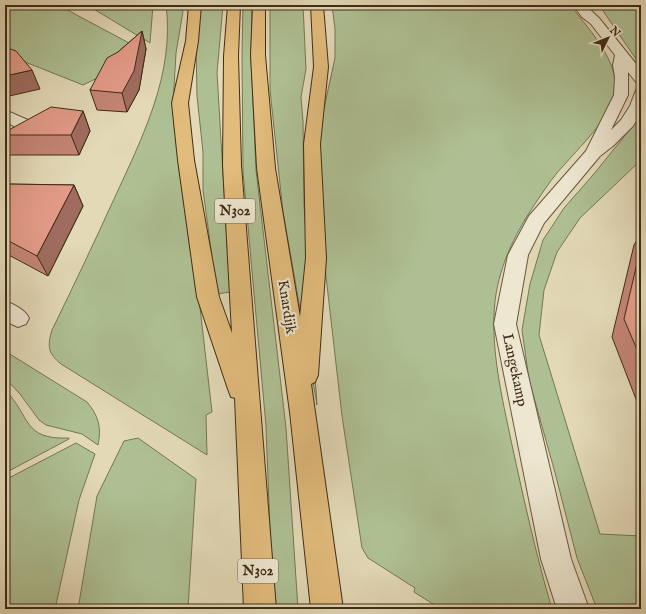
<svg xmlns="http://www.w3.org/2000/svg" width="646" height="614" font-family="'IM FELL English',serif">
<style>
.green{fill:#aec093;stroke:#767655}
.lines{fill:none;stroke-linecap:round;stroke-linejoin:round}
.street-casing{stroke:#68573f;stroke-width:2}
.primary-casing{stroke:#3f2c17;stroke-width:2}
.street{fill:#ede6d0;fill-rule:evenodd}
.primary{fill:#e2bc7c;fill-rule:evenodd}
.wall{fill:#c38575;stroke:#3f2c17}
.shaded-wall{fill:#9f6c5f;stroke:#3f2c17}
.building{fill:#e39b88;stroke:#3f2c17}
.labels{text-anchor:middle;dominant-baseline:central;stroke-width:4;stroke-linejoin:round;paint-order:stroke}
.shield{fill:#ede6d0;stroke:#73644e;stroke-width:1}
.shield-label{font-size:14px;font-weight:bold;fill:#3f2c17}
.street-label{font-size:15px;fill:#3f2c17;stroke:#ede6d0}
</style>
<rect width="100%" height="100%" fill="#e3d9b7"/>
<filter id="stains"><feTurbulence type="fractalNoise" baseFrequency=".005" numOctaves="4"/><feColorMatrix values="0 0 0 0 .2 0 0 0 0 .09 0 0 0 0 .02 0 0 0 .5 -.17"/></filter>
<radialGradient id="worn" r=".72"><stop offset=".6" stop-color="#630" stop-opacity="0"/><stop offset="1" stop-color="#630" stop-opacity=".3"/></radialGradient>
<g class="green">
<polygon points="5,5 58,5 144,51 145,55 83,85 5,54"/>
<polygon points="87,5 153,5 150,43"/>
<path d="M166,5h18l-8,48 -3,52 21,150 18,157 -6,3 1,40 -146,-91c-13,-11 -14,-17 -9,-34 21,-43 42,-87 62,-131 28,-61 61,-125 52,-194z"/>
<polygon points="199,5 223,5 217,73 230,292 217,294 203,190 203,152 197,96 196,47"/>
<polygon points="243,5 252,5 251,57 256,170 286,428 298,609 273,609 266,426 243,171 242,55"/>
<polygon points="270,5 303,5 306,69 301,97 303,121 304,205 317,405 283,212 270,90"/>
<path d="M332,5h238c16,20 43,50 45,76 3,31 -32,62 -50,83 -10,10 -18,22 -26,34 -22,32 -39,64 -44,103 -5,48 7,96 17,144 12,55 24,110 40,164h-111l-27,-17 1,-4 -47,-30 -6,-10 -20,-132 -22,-192 -1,-93 16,-73v-29z"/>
<polygon points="599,5 634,5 641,22 641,71 636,59"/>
<polygon points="640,117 641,118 641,160 580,218 557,252 544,290 539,335 600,534 641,536 641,609 597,609 577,558 554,469 529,380 522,330 530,284 543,240 564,208 593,175"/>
<path d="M5,351l82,51c11,13 15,25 11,43l-16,-11 -36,-9 -7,-5 -19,-26 -15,-16z"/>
<path d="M5,390c26,26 17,50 64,48v1l-64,34z"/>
<polygon points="138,438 196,479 188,609 78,609 97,496 124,441"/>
<polygon points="76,443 95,454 79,500 55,609 5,609 5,480"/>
</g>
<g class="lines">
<g class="street-casing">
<g id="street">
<polygon points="573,5 585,5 599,18 641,70 641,83 636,82 628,72 628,95 611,130 621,120 630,106 636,90 641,89 641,113 633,126 613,146 600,156 544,223 528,255 516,324 571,559 589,609 557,609 541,559 494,324 508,255 529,216 586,151 614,95 615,77 613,65 615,55 591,24 582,17"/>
<path d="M5,110l23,10 5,8c-7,10 -16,17 -28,20v-12l12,-8 -12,-7z"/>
<path d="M5,301c10,4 19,8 24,17l-3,6 -8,3 -13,-6z"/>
</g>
</g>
<g class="primary-casing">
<g id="primary">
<polygon points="189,5 201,5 198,41 188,103 194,160 219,297 232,333 223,165 224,56 228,5 240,5 238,56 241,165 276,609 244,609 235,398 231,397 228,389 197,297 178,160 172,103 186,41"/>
<polygon points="253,5 265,5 265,55 275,168 300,317 306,258 304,144 314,67 311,5 323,5 328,67 320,144 326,258 318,375 315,382 311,384 343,609 311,609 290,412 257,168 251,55"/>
</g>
</g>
<use href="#street" class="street"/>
<use href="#primary" class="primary"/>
</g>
<g class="wall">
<polygon points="142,31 146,49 139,90 127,112 97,110 90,90 118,52"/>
<polygon points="83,111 90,131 79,155 10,155 5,146 5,129 6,132"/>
<polygon points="5,184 74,185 83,206 48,276 5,253"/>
<polygon points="641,232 641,412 612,337 634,245 640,235"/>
</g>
<g class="shaded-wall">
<polygon points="142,31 146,49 139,90 127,112 122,93"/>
<polygon points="32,70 40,89 5,97 5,76"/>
<polygon points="83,111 90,131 79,155 71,135"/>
<polygon points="74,185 83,206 48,276 37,256"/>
</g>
<g class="building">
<polygon points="142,31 134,71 122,93 90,90 107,58 118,52"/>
<polygon points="5,47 16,51 32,70 5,76"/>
<polygon points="51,107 83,111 71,135 5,135 5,132"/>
<polygon points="5,184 74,185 37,256 5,239"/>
<polygon points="641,246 641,359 624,319"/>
</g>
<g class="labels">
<g class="shield">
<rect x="215" y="199" width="40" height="24" rx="3"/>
<rect x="238" y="559" width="40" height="24" rx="3"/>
</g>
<g class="shield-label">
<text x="235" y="211">N302</text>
<text x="258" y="571">N302</text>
</g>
<g class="street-label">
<text transform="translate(287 307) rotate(81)">Knardijk</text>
<text transform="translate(515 370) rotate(78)">Langekamp</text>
</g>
</g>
<rect width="646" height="614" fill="none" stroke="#e3d9b7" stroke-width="20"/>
<rect x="6" y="6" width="634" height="602" fill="none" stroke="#3f2c17" stroke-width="2"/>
<rect x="10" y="10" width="626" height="594" fill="none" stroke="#3f2c17"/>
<g transform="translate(608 38) rotate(47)" stroke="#ede6d0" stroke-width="3" paint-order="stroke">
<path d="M0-3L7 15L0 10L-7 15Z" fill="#3f2c17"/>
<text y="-6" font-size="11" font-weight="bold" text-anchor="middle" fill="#3f2c17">N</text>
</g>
<rect width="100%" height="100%" filter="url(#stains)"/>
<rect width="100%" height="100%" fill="url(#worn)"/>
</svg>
